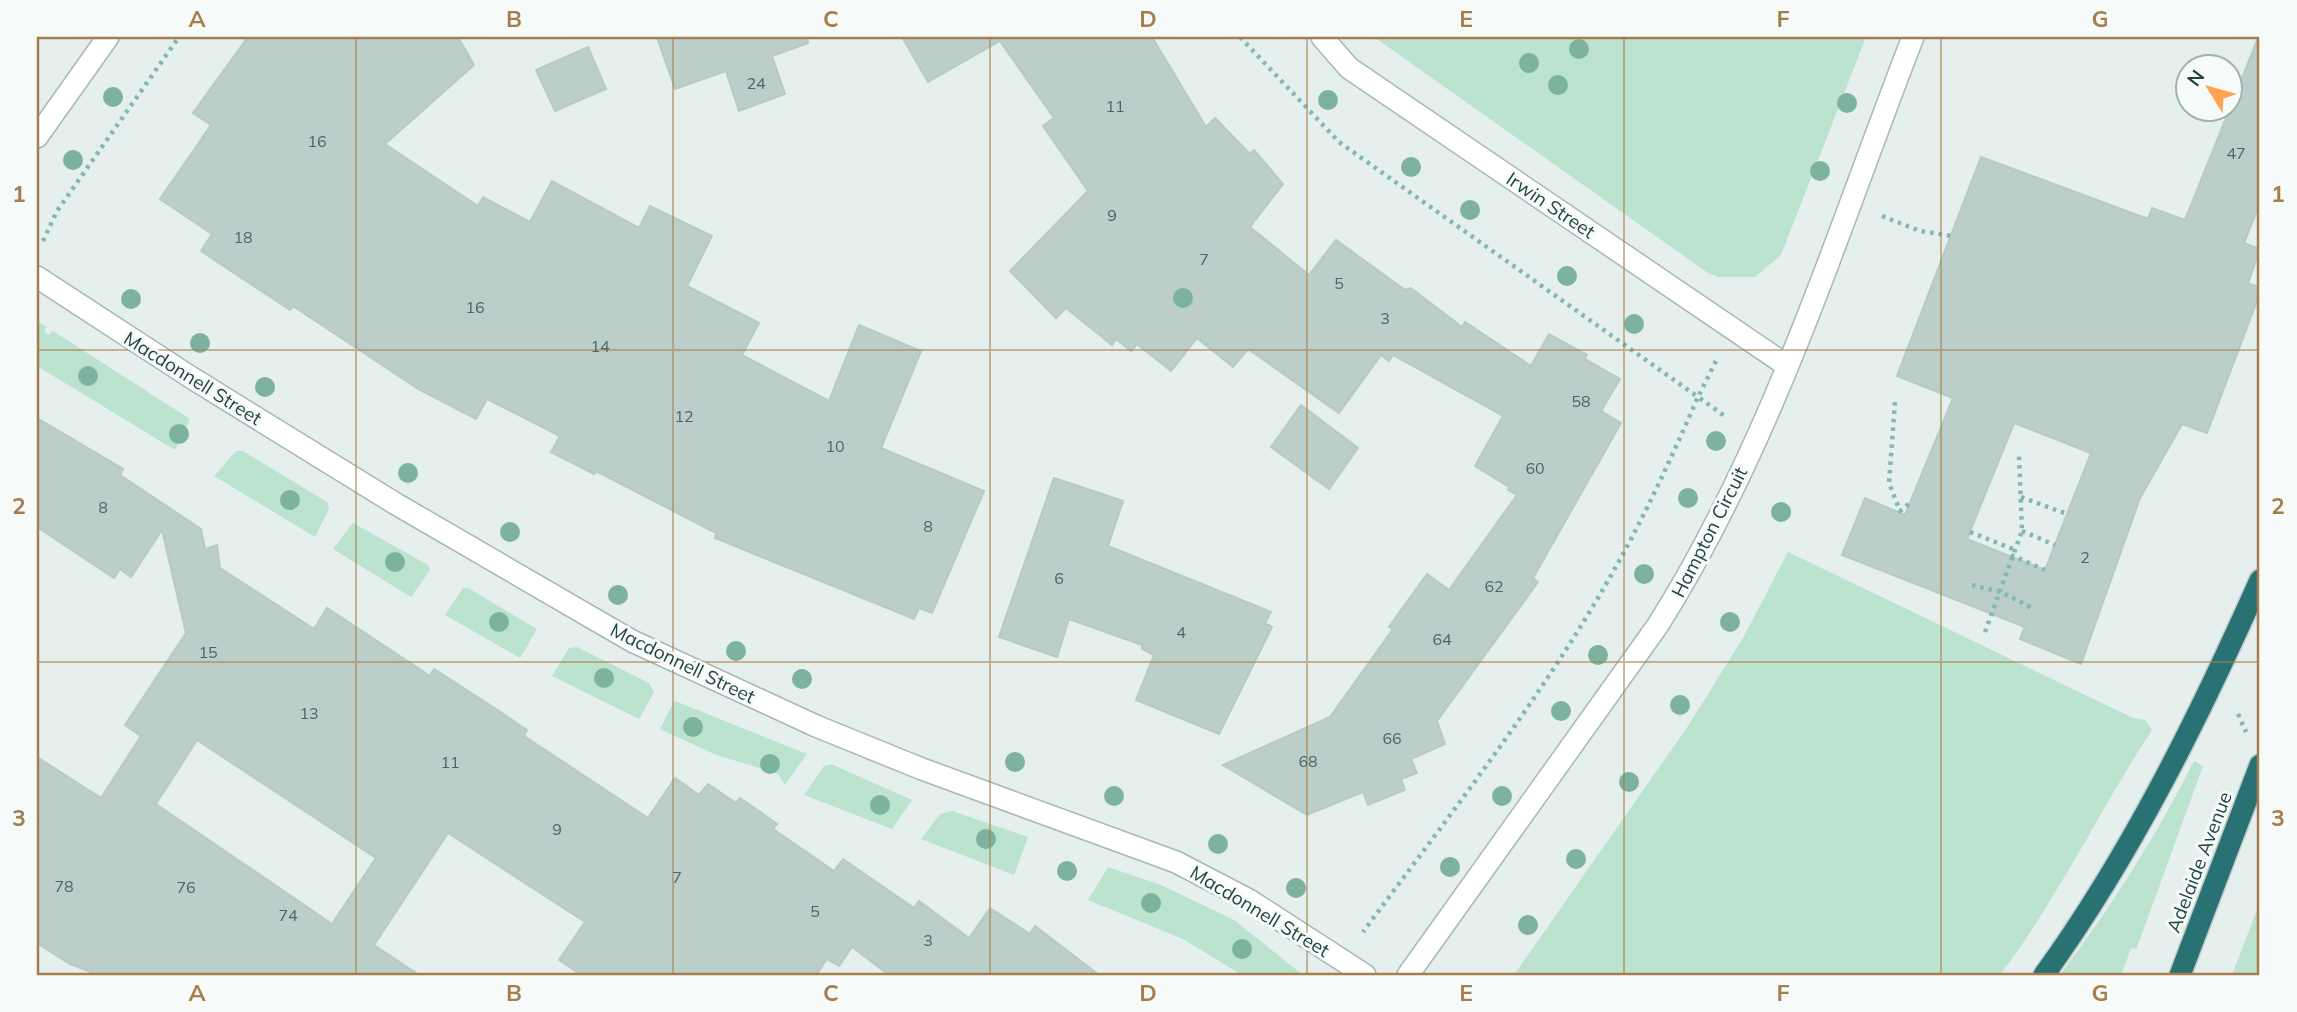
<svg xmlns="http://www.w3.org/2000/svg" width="2297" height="1012" font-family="Mulish,sans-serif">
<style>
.green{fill:#bbe3cf}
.building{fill:#bcceca;stroke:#b6cac6;stroke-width:2;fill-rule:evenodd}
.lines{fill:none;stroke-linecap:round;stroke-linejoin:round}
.minor-casing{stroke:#a6b8b7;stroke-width:24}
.motorway-casing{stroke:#c1cbca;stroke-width:24}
.path{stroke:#82b7b2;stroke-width:4.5;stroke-dasharray:3.5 5;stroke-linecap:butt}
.minor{stroke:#fff;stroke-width:21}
.motorway{stroke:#297274;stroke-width:21}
.tree{fill:#7cb29e}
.grid{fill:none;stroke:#a67e4d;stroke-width:2;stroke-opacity:0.55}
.labels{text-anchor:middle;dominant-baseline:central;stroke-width:6;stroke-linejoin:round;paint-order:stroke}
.number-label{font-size:16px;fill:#486665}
.street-label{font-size:19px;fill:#214443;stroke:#f6fbfa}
.neatline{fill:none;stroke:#a67e4d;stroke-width:2.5}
.grid-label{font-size:23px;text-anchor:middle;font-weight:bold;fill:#a67e4d}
</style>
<rect width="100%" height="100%" fill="#e5efed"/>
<g class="green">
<polygon points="1374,37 1866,37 1781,255 1755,277 1718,277 1708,273"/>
<polygon points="37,321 47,327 44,332 49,335 53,331 190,419 175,450 37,366"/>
<polygon points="236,451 243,451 327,502 329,509 315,537 214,476"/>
<polygon points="353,523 428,565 430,570 411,597 333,549"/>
<path d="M1788,552l345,166 12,2 7,10c-53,81 -94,168 -152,245h-486l174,-249 55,-88z"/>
<polygon points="463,588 468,588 537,629 520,658 445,615"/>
<polygon points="577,647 649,683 654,692 639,719 552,676 569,648"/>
<polygon points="674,701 675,701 807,754 785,785 778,774 714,754 660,729"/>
<path d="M2194,761l9,5 -60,165 -7,18 -5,-1 -10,27h-61c51,-68 96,-138 134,-214z"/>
<polygon points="831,764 912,800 892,829 804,795 824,766"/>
<polygon points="952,811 1028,837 1014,875 921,839 940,814"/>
<polygon points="1108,867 1161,885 1234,920 1303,975 1242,975 1183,939 1088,900"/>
<polygon points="2260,902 2260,975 2232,975"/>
</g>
<g class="building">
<polygon points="248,37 458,37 474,65 385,144 478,206 483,197 530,222 552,181 639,228 650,206 712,236 687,286 759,323 742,355 829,401 859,325 921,351 881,448 984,491 932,613 919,608 914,619 715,538 716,533 596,471 594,474 551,452 560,436 487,399 476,419 418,389 293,306 290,310 201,251 212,234 160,199 211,125 193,113"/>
<polygon points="657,37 807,37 808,43 772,56 785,94 739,111 726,71 675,89"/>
<polygon points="902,37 1152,37 1206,127 1215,118 1250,154 1254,150 1283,184 1250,227 1309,275 1336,240 1405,290 1411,288 1462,327 1465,322 1531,366 1549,334 1587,355 1585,359 1620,379 1601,411 1621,423 1533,578 1538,582 1437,721 1445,744 1411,759 1417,773 1401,779 1405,790 1368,805 1363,792 1307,815 1223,765 1330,717 1393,629 1389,627 1427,574 1449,590 1517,495 1508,490 1509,487 1475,466 1503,416 1393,355 1389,361 1381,355 1339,413 1248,349 1233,367 1197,338 1171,371 1137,344 1131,351 1116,339 1112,345 1066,308 1056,318 1010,271 1088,191 1043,126 1054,118 1000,41 928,82"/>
<path d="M2258,38l2,165 -16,40 16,6 -12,34 12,5v5l-53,140 -25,-9 -42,74 -59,166 -61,-25 5,-12 -183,-72 23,-57 40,17 48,-117 -56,-22 84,-219 167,62 4,-11 33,12zM2014,423l77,30 -46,117 -78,-31z"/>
<polygon points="588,47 606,89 555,111 536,70"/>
<polygon points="1301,405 1358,448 1329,489 1271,447"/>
<path d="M37,418l86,51 -3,6 81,54 4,20 12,-4 3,23 94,61 13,-21 103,68 4,-7 65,42 28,19 -3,6 124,82 27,-40 24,17 9,-11 28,19 4,-5 19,13 18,13 -4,5 61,42 9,-12 71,49 5,-7 50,37 21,-30 40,26 5,-8 64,49h-210l-37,-28 -13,19 -12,-7 -11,16h-234l-23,-15 26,-38 -137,-89 -74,112 45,30h-320l-29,-11 -33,-21v-186l64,41 40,-62 -16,-11 61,-92 -24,-103 -31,47 -11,-8 -6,9 -77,-51zM197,740l179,118 -44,66 -176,-120z"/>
<polygon points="1054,478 1123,501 1108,546 1271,612 1265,623 1272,627 1219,734 1136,700 1154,655 1142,649 1142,645 1069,619 1057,657 999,637"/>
</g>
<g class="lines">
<g class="minor-casing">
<g id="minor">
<polyline points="1322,37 1349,68 1786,365"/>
<polyline points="37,137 108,37"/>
<polyline points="37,277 192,378 396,504 632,641 816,726 922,769 1176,862 1249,900 1365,975"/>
<path d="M1408,975l250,-350c114,-181 178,-390 255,-588"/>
</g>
</g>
<g class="motorway-casing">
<g id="motorway">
<path d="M2044,975c88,-122 155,-258 216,-395"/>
<polyline points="2180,975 2260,765"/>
</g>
</g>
<g class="path">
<path d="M1240,37l99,105 359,255c-27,62 -55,123 -89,182 -71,124 -161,238 -246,353"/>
<polyline points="1882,216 1920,231 1952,236"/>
<polyline points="43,241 57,211 179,37"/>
<polyline points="1716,361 1698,397 1726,417"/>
<polyline points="1895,402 1889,483 1900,511 1910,503"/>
<polyline points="2021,497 2067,514"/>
<polyline points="2022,531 2055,545"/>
<polyline points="1970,532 2013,549"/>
<polyline points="2011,555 2045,570"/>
<polyline points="1972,585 2001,592 2032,608"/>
<polyline points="1985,632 2022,531 2019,456"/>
<polyline points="2238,714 2246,732"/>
</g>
<use href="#minor" class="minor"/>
<use href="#motorway" class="motorway"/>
</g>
<g class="tree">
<circle cx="1579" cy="49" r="10"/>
<circle cx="1529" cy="63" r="10"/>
<circle cx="1558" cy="85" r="10"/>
<circle cx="113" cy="97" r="10"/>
<circle cx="1328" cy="100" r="10"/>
<circle cx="1847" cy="103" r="10"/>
<circle cx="73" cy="160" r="10"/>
<circle cx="1411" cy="167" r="10"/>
<circle cx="1820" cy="171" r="10"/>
<circle cx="1470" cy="210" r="10"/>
<circle cx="1567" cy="276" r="10"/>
<circle cx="1183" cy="298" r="10"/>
<circle cx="131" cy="299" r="10"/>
<circle cx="1634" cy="324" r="10"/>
<circle cx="200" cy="343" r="10"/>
<circle cx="88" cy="376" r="10"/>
<circle cx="265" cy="387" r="10"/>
<circle cx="179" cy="434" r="10"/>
<circle cx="1716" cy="441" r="10"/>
<circle cx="408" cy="473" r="10"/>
<circle cx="1688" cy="498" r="10"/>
<circle cx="290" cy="500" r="10"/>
<circle cx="1781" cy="512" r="10"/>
<circle cx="510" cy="532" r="10"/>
<circle cx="395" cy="562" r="10"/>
<circle cx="1644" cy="574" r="10"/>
<circle cx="618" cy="595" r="10"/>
<circle cx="499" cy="622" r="10"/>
<circle cx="1730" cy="622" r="10"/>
<circle cx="736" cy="651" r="10"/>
<circle cx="1598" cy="655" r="10"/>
<circle cx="604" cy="678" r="10"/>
<circle cx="802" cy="679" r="10"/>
<circle cx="1680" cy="705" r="10"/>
<circle cx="1561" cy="711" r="10"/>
<circle cx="693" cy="727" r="10"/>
<circle cx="1015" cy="762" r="10"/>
<circle cx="770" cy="764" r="10"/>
<circle cx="1629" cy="782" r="10"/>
<circle cx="1114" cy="796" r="10"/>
<circle cx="1502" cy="796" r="10"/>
<circle cx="880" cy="805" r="10"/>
<circle cx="986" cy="839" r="10"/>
<circle cx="1218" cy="844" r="10"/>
<circle cx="1576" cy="859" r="10"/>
<circle cx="1450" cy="867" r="10"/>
<circle cx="1067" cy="871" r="10"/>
<circle cx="1296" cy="888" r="10"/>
<circle cx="1151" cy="903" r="10"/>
<circle cx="1528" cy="925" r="10"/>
<circle cx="1242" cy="949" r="10"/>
</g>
<path class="grid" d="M356,37v938M673,37v938M990,37v938M1307,37v938M1624,37v938M1941,37v938M37,350h2223M37,662h2223"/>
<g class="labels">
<g class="number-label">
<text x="756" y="83">24</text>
<text x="1115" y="106">11</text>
<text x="317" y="141">16</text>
<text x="2236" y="153">47</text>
<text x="1112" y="215">9</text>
<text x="243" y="237">18</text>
<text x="1204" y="259">7</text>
<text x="1339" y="283">5</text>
<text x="475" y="307">16</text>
<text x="1385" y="318">3</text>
<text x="600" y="346">14</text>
<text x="1581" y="401">58</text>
<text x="684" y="416">12</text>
<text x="835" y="446">10</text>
<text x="1535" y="468">60</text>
<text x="103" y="507">8</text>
<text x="928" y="526">8</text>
<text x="2085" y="557">2</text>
<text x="1059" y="578">6</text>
<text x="1494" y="586">62</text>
<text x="1181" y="632">4</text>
<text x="1442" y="639">64</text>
<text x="208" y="652">15</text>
<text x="309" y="713">13</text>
<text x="1392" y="738">66</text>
<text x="1308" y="761">68</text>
<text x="450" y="762">11</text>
<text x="557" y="829">9</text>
<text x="677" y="877">7</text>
<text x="64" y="886">78</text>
<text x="186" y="887">76</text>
<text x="815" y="911">5</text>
<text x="288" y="915">74</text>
<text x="928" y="940">3</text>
</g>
<g class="street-label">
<text transform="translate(1551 205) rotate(34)">Irwin Street</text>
<text transform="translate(193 378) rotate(32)">Macdonnell Street</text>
<text transform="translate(1709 532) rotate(-63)">Hampton Circuit</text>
<text transform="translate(683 663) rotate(26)">Macdonnell Street</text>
<text transform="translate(2199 862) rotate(-69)">Adelaide Avenue</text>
<text transform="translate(1260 911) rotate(31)">Macdonnell Street</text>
</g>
</g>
<rect width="2297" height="1012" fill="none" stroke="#f6fbfa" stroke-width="77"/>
<g transform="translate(2209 88) rotate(307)"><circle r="33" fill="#f6fbfa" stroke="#a1b2b1" stroke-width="2"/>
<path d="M0-5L12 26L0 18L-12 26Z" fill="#ffa453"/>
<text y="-10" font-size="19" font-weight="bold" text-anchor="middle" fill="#214443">N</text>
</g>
<rect x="38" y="38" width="2220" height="936" class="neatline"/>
<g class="grid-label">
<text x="197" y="27">A</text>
<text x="514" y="27">B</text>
<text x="831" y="27">C</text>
<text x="1148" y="27">D</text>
<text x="1466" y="27">E</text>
<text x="1783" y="27">F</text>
<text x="2100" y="27">G</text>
<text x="19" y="202">1</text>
<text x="2278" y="202">1</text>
<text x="19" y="514">2</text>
<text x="2278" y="514">2</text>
<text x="19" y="826">3</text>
<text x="2278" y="826">3</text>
<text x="197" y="1001">A</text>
<text x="514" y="1001">B</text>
<text x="831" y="1001">C</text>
<text x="1148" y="1001">D</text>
<text x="1466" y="1001">E</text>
<text x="1783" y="1001">F</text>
<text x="2100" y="1001">G</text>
</g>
</svg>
